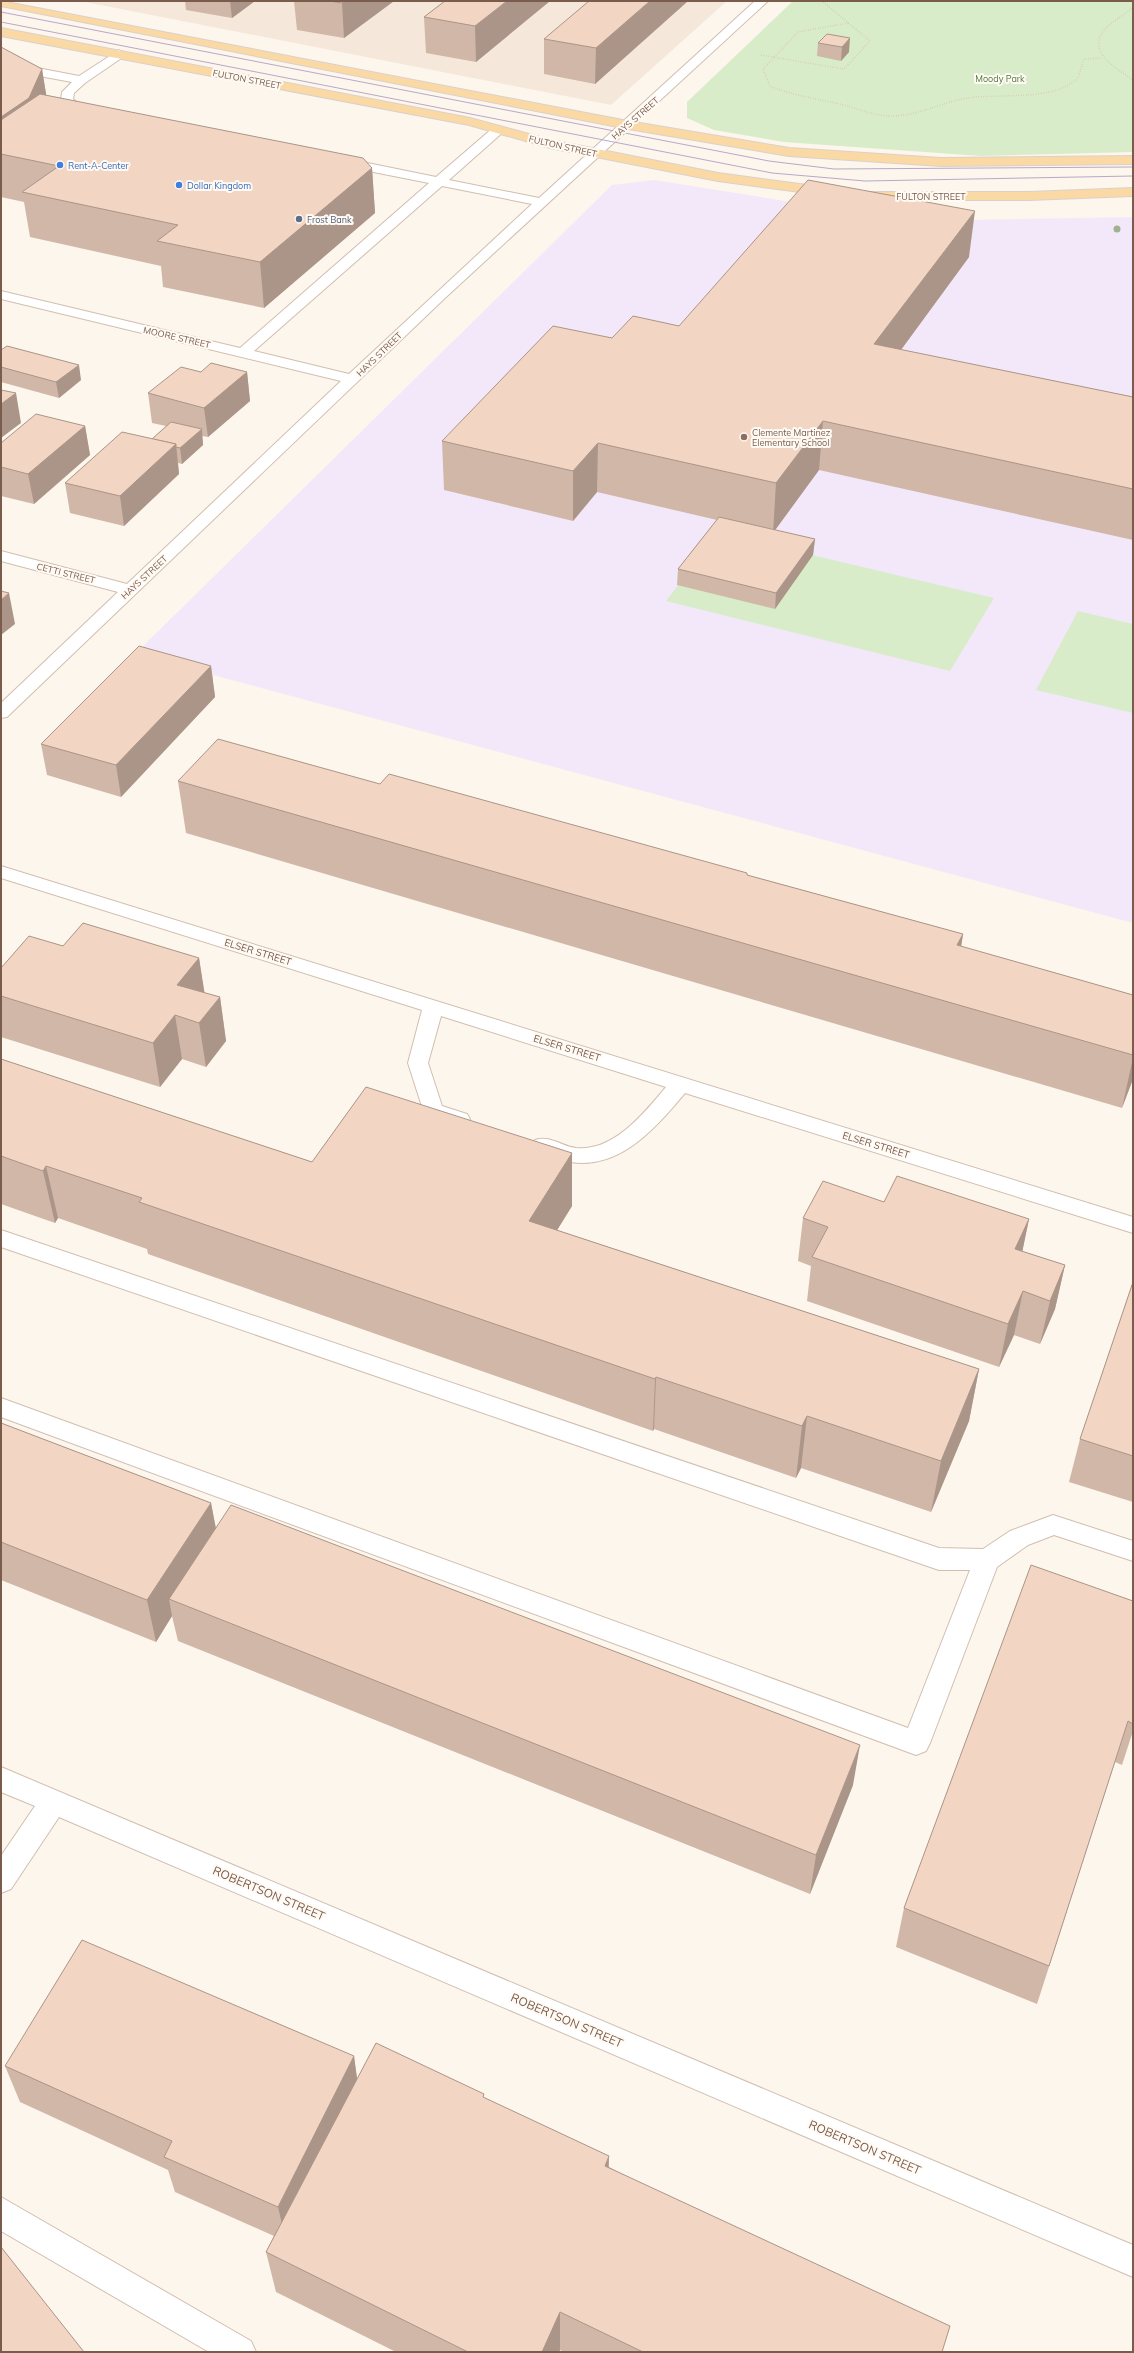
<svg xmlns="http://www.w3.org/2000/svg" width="1134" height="2353" font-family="Mulish,sans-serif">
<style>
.residential{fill:#f5e8da}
.education{fill:#f3e8fa}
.green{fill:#d8ecc9}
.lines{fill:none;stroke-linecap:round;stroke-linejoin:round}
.minor-casing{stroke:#d1beb0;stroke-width:2}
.major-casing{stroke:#dad1cd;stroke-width:2}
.path{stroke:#d9b8a5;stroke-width:1.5;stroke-dasharray:0.5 2;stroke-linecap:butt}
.minor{fill:#fff;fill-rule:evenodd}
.major{fill:#fbd9a5;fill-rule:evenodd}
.tram{stroke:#b9a8c9;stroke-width:1}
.tree{fill:#a0b28e}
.wall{fill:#d1b7a8}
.shaded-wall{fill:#aa9588}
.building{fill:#f3d5c3;stroke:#aa9588}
.shop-dot{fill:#3f7fe0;stroke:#fffaf3;stroke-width:1.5}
.service-dot{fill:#5c6f8a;stroke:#fffaf3;stroke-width:1.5}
.education-dot{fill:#8d6e63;stroke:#fffaf3;stroke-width:1.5}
.labels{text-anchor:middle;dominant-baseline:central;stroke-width:4;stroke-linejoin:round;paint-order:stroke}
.far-park-label{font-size:9px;fill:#537a41;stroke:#fffaf3}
.far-street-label{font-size:9px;fill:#7a5c4d;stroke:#fffaf3}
.far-shop-label{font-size:9px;fill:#366cbe;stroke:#fffaf3;text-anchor:start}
.far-service-label{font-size:9px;fill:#4e5e75;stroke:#fffaf3;text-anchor:start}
.far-education-label{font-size:9px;fill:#785e54;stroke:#fffaf3;text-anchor:start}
.street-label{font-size:10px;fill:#7a5c4d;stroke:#fffaf3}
.near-street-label{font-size:12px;fill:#7a5c4d;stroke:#fffaf3}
</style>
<rect width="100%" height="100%" fill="#fdf6ec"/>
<polygon class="residential" points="80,1 727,1 611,105"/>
<polygon class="education" points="654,180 910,221 1133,217 1133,923 135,654 612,185"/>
<g class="green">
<polygon points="793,1 1133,1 1133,152 981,156 784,142 714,130 687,118 687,102"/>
<polygon points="718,533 994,598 950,671 666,601"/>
<polygon points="1078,611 1133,624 1133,713 1036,690"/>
</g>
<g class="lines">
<g class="minor-casing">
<g id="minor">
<path d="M755,1h13l-323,297 -438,419 -6,1v-15l117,-111 -117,-31v-10l126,33 214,-203 -340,-82v-8l239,57 189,-165 -91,-18 -1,-3 1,-3 5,-1 93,19 58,-50 4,-1 6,4 -2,3 -53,47 90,18zM442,186l90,18 -183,170 -95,-23z"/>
<path d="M119,50l6,4 -2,3 -38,26 -11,10 -1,6 6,5 19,4 2,3 -2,3c-12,3 -30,-4 -37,-14l1,-8 10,-10 -71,-13v-8l78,15z"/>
<path d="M1,866l1132,351v16l-448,-140c-32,38 -71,84 -127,66 -9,-3 -21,-6 -26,-14l3,-5c15,-5 26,6 41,8 38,4 69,-36 90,-61l-225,-71 -13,47 14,43 25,8 3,5 -3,5 -8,3 -34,-11 -17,-53 14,-53 -421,-132z"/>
<polygon points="1,1230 939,1548 983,1549 1010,1531 1053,1515 1133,1541 1133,1561 1054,1535 1028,1545 997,1567 930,1743 926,1751 916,1755 1,1417 1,1398 908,1728 970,1570 939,1570 1,1247"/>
<polygon points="1,1767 1133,2245 1133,2277 59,1817 11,1889 1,1893 1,1856 35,1806 1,1792"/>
<polygon points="1,2197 251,2341 256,2352 209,2352 1,2231"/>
</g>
</g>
<g class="major-casing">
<g id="major">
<polygon points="1,1 628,121 789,148 941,158 1133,156 1133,164 941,166 789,156 628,129 1,6"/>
<polygon points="1,28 470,118 551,140 718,173 830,188 837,192 830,196 718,181 550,148 469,125 1,36"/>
<polygon points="1133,188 1133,196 1029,200 868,200 861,196 868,192 1029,192"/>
</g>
</g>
<g class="path">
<path d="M1133,6c-7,9 -16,12 -24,19 -27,24 5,42 24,55"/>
<path d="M848,23l-50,9 -35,37 7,17c24,10 49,13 74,19 14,4 29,10 44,11 29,1 53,-14 80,-18 31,-5 86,4 110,-20l6,-19 17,-1"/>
<polyline points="761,55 844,69 870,41 822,1"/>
</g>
<use href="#minor" class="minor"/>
<use href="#major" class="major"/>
<g class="tram">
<polyline points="1,12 769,161 834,169 1133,167"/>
<polyline points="1,22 772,173 865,181 1133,176"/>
</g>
</g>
<circle class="tree" cx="1117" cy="229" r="3.5"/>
<g class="wall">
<polygon points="185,1 255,1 232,18 186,10"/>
<polygon points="294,1 394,1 344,38 297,30"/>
<polygon points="445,1 550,1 476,62 426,53 424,17"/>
<polygon points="688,1 595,84 544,74 544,39"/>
<polygon points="827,34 849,52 841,61 817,56 818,43"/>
<polygon points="1,47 42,69 46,95 372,168 375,213 264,308 163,287 161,266 30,237 24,202 1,197"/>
<polygon points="969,257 901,350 1133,397 1133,540 819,470 775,530 815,539 813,555 775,609 677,585 678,569 717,520 597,492 573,521 444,490 442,441 612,338 679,326"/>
<polygon points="1,350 81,380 59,398 1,382"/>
<polygon points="201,372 247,372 250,401 208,437 202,436 203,445 182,464 178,463 179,474 124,526 70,513 65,483 152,439 166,426 152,423 148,393"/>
<polygon points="85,426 90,455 34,504 1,496 1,443"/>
<polygon points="211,666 215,697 121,797 47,775 41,744"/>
<polygon points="178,781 380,784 747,873 747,875 963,934 961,947 1133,995 1133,1079 1122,1108 186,833"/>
<polygon points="63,946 199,958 204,993 220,997 226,1041 206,1067 182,1059 160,1087 1,1037 1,968"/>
<polygon points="1,1059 312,1162 572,1153 572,1206 557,1230 979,1369 969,1421 931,1512 801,1468 796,1478 654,1429 653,1431 148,1254 147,1249 58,1218 55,1223 1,1204"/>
<polygon points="884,1202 1029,1219 1022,1251 1065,1265 1055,1309 1040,1344 1014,1335 999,1367 807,1301 811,1266 798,1261 803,1218"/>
<polygon points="1133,1282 1133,1502 1069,1482 1080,1439"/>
<polygon points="1,1423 211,1503 216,1528 853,1785 810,1894 178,1641 172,1616 156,1642 1,1580"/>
<polygon points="1133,1601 1133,1731 1122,1765 1115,1762 1037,2004 896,1947 904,1908"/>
<polygon points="354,2056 357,2080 485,2098 942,2352 564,2352 560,2350 559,2352 396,2352 276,2292 266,2252 274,2236 175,2192 168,2170 20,2102 5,2066"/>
</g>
<g class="shaded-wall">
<polygon points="230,1 255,1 232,18"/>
<polygon points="345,1 394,1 344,38 342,3"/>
<polygon points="507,1 550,1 476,62 475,26"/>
<polygon points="650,1 688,1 595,84 596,48"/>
<polygon points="850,38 849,52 841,61 842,47"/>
<polygon points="42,69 49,112 1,154 1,117"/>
<polygon points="372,168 375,213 264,308 260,262"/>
<polygon points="975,211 969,257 870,392 874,344"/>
<polygon points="79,365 81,380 59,398 56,382"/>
<polygon points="247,372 250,401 208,437 204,408"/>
<polygon points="16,393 21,423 1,438 1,404"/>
<polygon points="823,421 819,470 773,533 776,483"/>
<polygon points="85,426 90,455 34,504 28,474"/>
<polygon points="202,429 203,445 182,464 180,448"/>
<polygon points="598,443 597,492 573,521 573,471"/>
<polygon points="176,444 179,474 124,526 120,496"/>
<polygon points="815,539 813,555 775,609 776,593"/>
<polygon points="9,593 15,624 1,635 1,600"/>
<polygon points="211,666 215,697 121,797 116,765"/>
<polygon points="963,934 955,987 957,945"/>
<polygon points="199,958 206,1002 177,985"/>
<polygon points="220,997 226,1041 206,1067 199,1023"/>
<polygon points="175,1015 182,1059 160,1087 153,1043"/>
<polygon points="1133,1058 1133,1079 1122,1108"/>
<polygon points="572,1153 572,1206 530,1274 529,1221"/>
<polygon points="46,1166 58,1218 55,1223 43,1171"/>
<polygon points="1029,1219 1020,1263 1015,1249"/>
<polygon points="1065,1265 1055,1309 1040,1344 1050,1301"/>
<polygon points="1023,1291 1014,1335 999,1367 1008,1324"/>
<polygon points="979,1369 969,1421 931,1512 941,1461"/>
<polygon points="656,1377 654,1429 653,1431 655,1379"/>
<polygon points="807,1416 801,1468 796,1478 802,1426"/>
<polygon points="211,1503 219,1546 169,1599 172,1616 156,1642 147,1600"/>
<polygon points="860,1745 853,1785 810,1894 816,1855"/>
<polygon points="354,2056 359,2093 286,2241 278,2207"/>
<polygon points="609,2156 608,2198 605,2166"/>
<polygon points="560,2312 560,2350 559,2352 542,2352"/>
</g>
<g class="building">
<polygon points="329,1 345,1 342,3"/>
<polygon points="445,1 507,1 475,26 424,17"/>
<polygon points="589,1 650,1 596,48 544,39"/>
<polygon points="827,34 850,38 842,47 818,43"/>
<polygon points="1,47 42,69 29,98 1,117"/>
<polygon points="40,94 363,158 372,168 260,262 157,241 178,225 22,192 59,166 1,154 1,120"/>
<polygon points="808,180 975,211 874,344 1133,397 1133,489 823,421 776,483 598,443 573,471 442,441 553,326 612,338 633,316 679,326"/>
<polygon points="7,346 79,365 56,382 1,367 1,350"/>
<polygon points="211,363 247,372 204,408 148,393 181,367 201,372"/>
<polygon points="1,390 16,393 1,404"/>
<polygon points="36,414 85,426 28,474 1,467 1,443"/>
<polygon points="171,422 202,429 180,448 176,447 176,444 152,439"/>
<polygon points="122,432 176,444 120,496 65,483"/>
<polygon points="719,517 815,539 776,593 678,569"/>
<polygon points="1,591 9,593 1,600"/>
<polygon points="139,646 211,666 116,765 41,744"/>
<polygon points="218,739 380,784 389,774 747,873 747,875 963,934 957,945 1133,995 1133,1055 178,781"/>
<polygon points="83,923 199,958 177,985 220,997 199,1023 175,1015 153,1043 1,996 1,968 29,936 63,946"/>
<polygon points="1,1059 312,1162 366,1087 572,1153 529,1221 979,1369 941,1461 807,1416 802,1426 656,1377 655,1379 139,1202 142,1198 46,1166 43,1171 1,1156"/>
<polygon points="897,1176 1029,1219 1015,1249 1065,1265 1050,1301 1023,1291 1008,1324 812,1257 828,1227 803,1218 823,1181 884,1202"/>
<polygon points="1133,1282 1133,1456 1080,1439"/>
<polygon points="1,1423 211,1503 147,1600 1,1542"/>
<polygon points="231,1505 860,1745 816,1855 169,1599"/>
<polygon points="1031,1565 1133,1601 1133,1724 1128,1721 1049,1966 904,1908"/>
<polygon points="82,1940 354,2056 278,2207 164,2157 172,2141 5,2066"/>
<polygon points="376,2043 484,2094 483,2097 609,2156 605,2166 950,2326 942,2352 643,2352 560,2312 542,2352 468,2352 266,2252"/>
<polygon points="1,2247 84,2352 1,2352"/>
</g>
<g class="shop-dot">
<circle cx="60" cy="165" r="4"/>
<circle cx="179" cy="185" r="4"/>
</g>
<circle class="service-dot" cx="299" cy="219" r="4"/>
<circle class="education-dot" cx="744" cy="437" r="4"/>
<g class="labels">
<g class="far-park-label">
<text x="1000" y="78">Moody Park</text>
</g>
<g class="far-street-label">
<text transform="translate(247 79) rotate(11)">FULTON STREET</text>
<text transform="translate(635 118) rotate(-41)">HAYS STREET</text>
<text transform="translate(563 146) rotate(13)">FULTON STREET</text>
<text x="931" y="196">FULTON STREET</text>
<text transform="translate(177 337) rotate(13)">MOORE STREET</text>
<text transform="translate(379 354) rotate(-44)">HAYS STREET</text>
<text transform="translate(66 573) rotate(14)">CETTI STREET</text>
<text transform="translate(144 577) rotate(-43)">HAYS STREET</text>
</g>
<g class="far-shop-label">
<text x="68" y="165">Rent-A-Center</text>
<text x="187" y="185">Dollar Kingdom</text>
</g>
<g class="far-service-label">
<text x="307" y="219">Frost Bank</text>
</g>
<g class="far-education-label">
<text x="752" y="432">Clemente Martinez<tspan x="752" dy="10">Elementary School</tspan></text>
</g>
<g class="street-label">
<text transform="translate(258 952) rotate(17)">ELSER STREET</text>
<text transform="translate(567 1048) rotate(17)">ELSER STREET</text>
<text transform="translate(876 1145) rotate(17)">ELSER STREET</text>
</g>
<g class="near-street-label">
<text transform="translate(269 1893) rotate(23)">ROBERTSON STREET</text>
<text transform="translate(567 2020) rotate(23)">ROBERTSON STREET</text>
<text transform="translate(865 2147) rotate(23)">ROBERTSON STREET</text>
</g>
</g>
<rect width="1134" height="2353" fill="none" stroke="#7a5c4d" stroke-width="4"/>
</svg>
